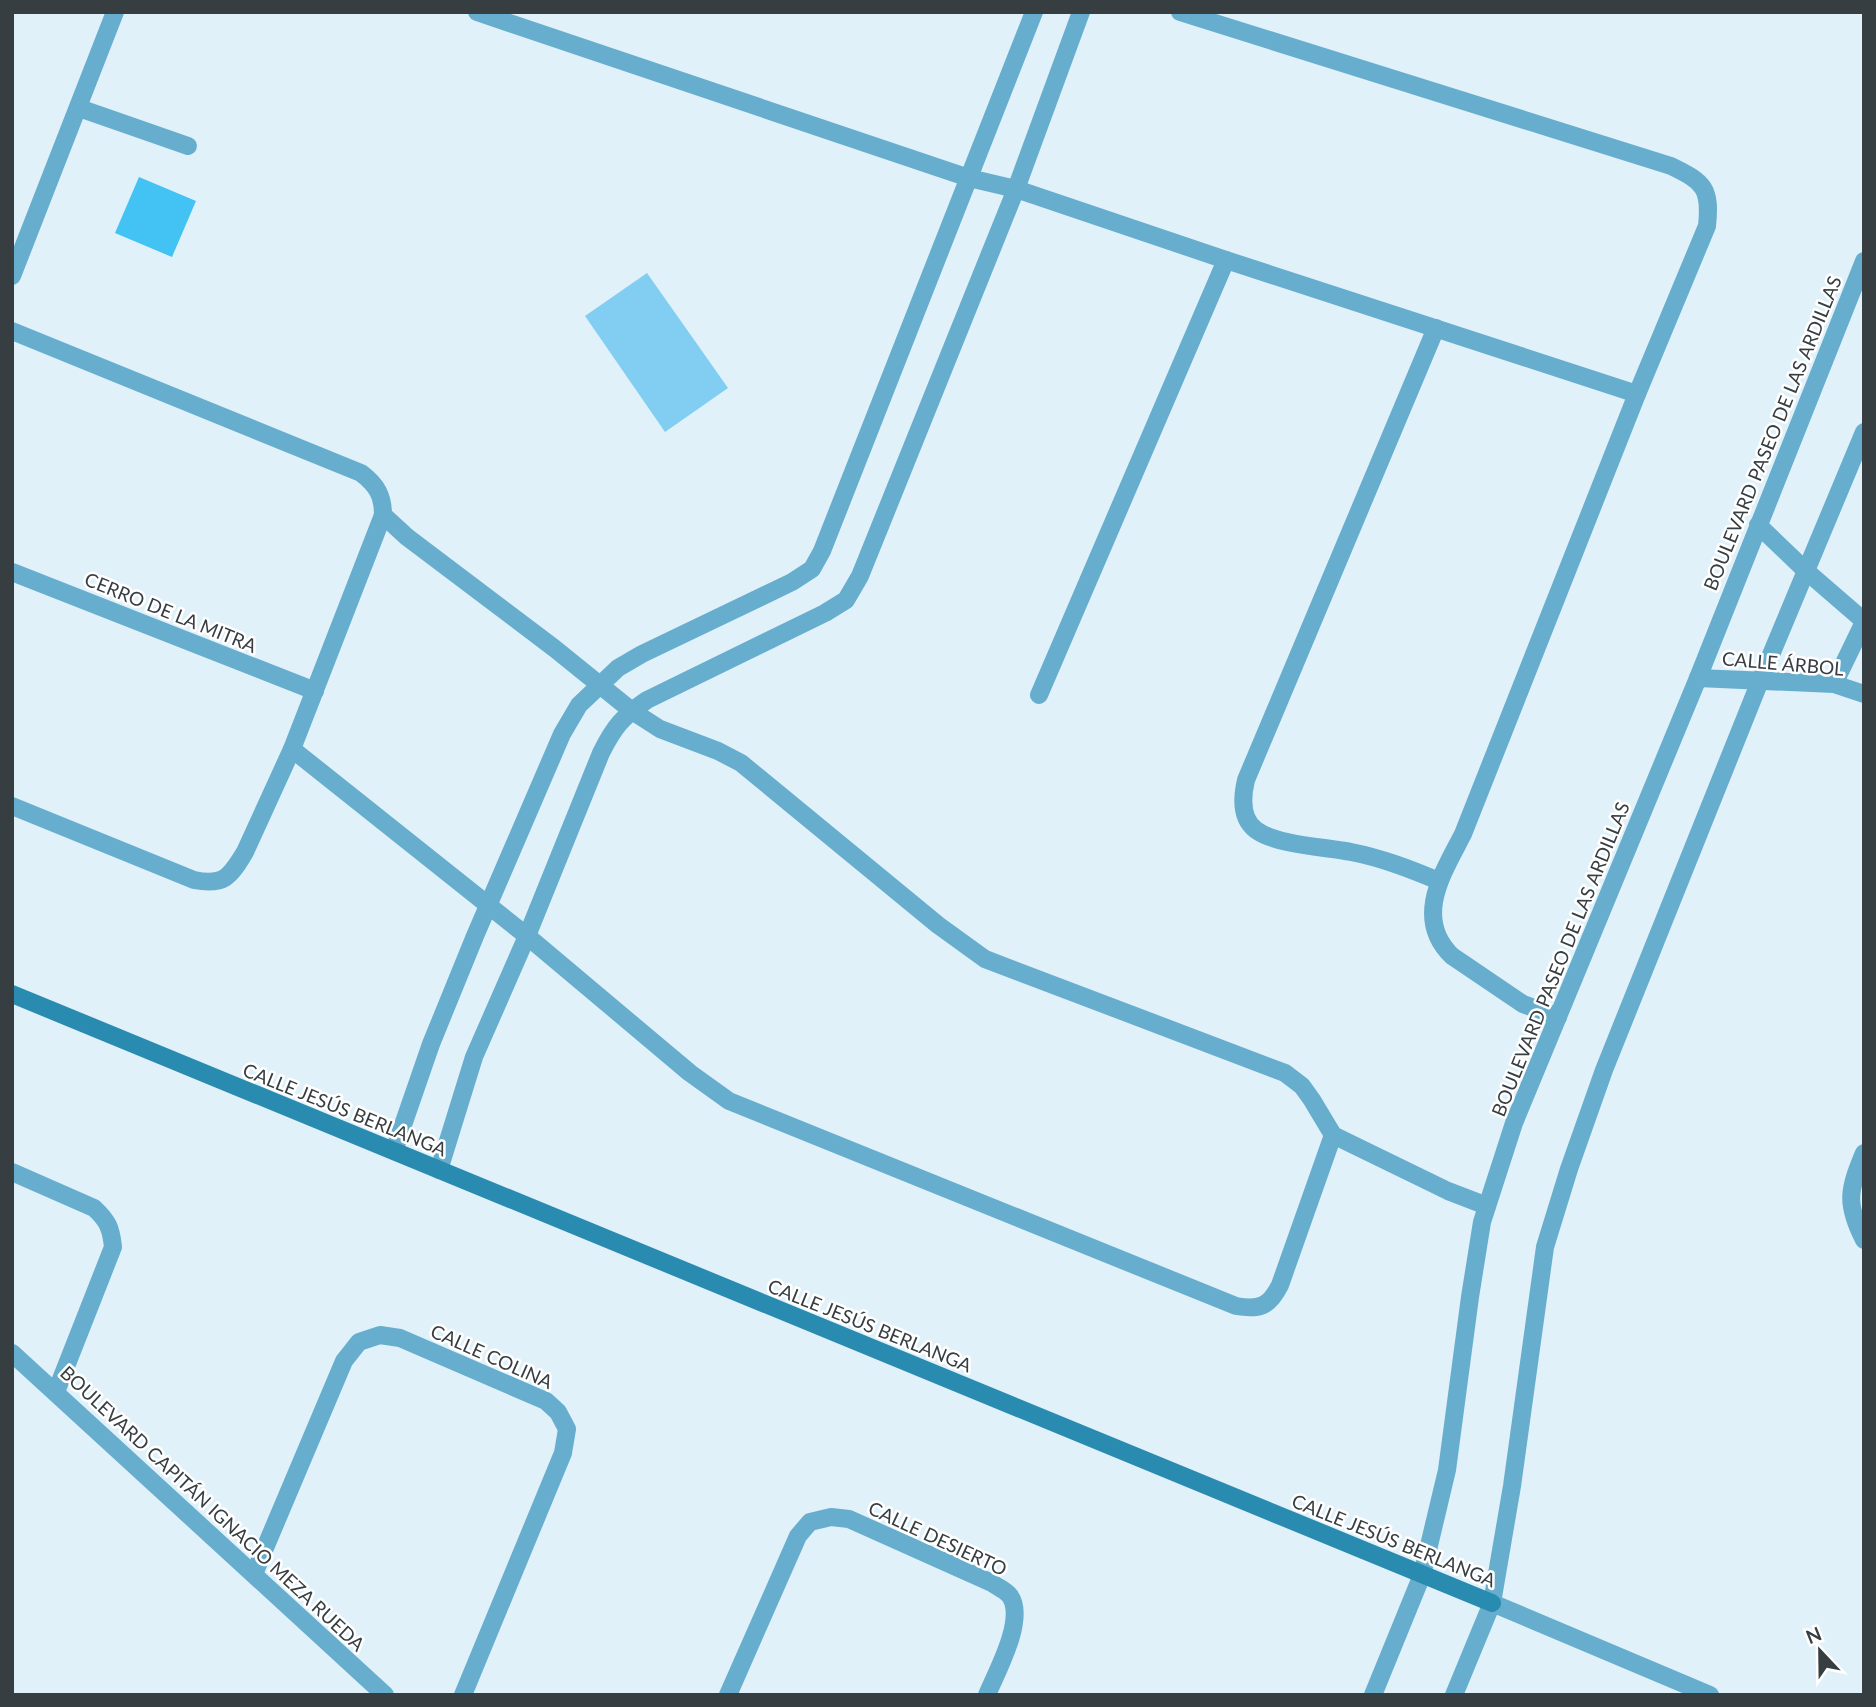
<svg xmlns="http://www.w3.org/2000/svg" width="1876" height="1707" font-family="Lato,sans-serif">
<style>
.green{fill:#81cef2}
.building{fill:#43c2f4}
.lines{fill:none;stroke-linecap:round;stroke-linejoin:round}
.street{stroke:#67aece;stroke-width:18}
.secondary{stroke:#2a8bb0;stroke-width:18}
.labels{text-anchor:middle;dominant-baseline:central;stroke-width:5;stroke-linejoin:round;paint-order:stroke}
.street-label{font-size:19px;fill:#373e41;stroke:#fff}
</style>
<rect width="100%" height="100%" fill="#e0f1fa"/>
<polygon class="green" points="647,273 728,388 665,432 585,316"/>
<polygon class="building" points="139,177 196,201 172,257 115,233"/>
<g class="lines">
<g class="street">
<polyline points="477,12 969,178 1016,189 1226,260 1637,394"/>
<path d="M1180,12l491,154c33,16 40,22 36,60l-70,168 -174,440c-20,39 -50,84 -11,122l71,48 35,13"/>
<polyline points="79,108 188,146"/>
<polyline points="12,276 115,12"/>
<path d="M1436,328l-190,452c-4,17 -6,38 10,50 20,15 70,17 95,22 31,6 59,17 88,29"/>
<path d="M12,331l349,142c16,12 22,23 22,42l24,22 147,111 78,63 28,18 58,22 23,12 197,162 47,34 300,114 17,13 10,14 21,35 115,56 39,15"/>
<polyline points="1758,525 1805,570 1864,621"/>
<polyline points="12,572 315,691"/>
<polyline points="1698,678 1834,684 1864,694"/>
<polyline points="1834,684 1864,622"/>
<polyline points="1039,695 1226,260"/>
<path d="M292,749l235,187 163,137 39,28 507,205c23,4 33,1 44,-21l53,-150"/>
<path d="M12,806l182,74c30,6 36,-3 51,-28l47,-103 91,-234"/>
<polyline points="394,1151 431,1044 475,936 562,734 579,705 618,668 642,654 792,582 812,569 822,551 1034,12"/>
<path d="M1864,1153c-15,36 -19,50 0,87"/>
<path d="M439,1170l35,-113 53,-121 74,-183c13,-26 21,-36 46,-53l178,-87 21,-13 14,-24 156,-387 65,-177"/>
<path d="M12,1172l82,36c14,13 17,20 19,39l-57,145"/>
<polyline points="12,1353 385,1695"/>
<polyline points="254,1574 344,1361 359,1342 380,1335 400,1338 546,1401 558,1412 567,1429 563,1453 463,1695"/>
<polyline points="1492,1603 1710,1695"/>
<path d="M728,1695l70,-159 12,-14 21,-5 18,2 143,64c5,4 14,7 18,13 16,23 -13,75 -23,99"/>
<polyline points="1373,1695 1422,1575 1447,1470 1470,1297 1482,1222 1514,1123 1698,678 1864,261"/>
<polyline points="1454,1695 1492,1603 1512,1486 1545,1247 1569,1169 1604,1070 1760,681 1864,432"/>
</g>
<polyline class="secondary" points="12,994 1492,1603"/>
</g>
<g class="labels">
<g class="street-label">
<text transform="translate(1772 433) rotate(-68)">BOULEVARD PASEO DE LAS ARDILLAS</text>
<text transform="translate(171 612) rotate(22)">CERRO DE LA MITRA</text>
<text transform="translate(1783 663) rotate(5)">CALLE ÁRBOL</text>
<text transform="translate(1560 959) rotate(-68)">BOULEVARD PASEO DE LAS ARDILLAS</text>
<text transform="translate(345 1109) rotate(22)">CALLE JESÚS BERLANGA</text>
<text transform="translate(870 1325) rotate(22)">CALLE JESÚS BERLANGA</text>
<text transform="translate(492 1356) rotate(24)">CALLE COLINA</text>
<text transform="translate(213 1508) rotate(43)">BOULEVARD CAPITÁN IGNACIO MEZA RUEDA</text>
<text transform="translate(938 1538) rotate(25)">CALLE DESIERTO</text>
<text transform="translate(1394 1540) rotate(22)">CALLE JESÚS BERLANGA</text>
</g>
</g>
<rect width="1876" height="1707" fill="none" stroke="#373e41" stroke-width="28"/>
<g transform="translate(1820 1651) rotate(338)" stroke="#ffffff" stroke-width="5" paint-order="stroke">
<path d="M0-5L12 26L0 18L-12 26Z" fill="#373e41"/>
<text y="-10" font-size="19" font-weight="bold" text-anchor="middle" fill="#373e41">N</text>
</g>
</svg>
